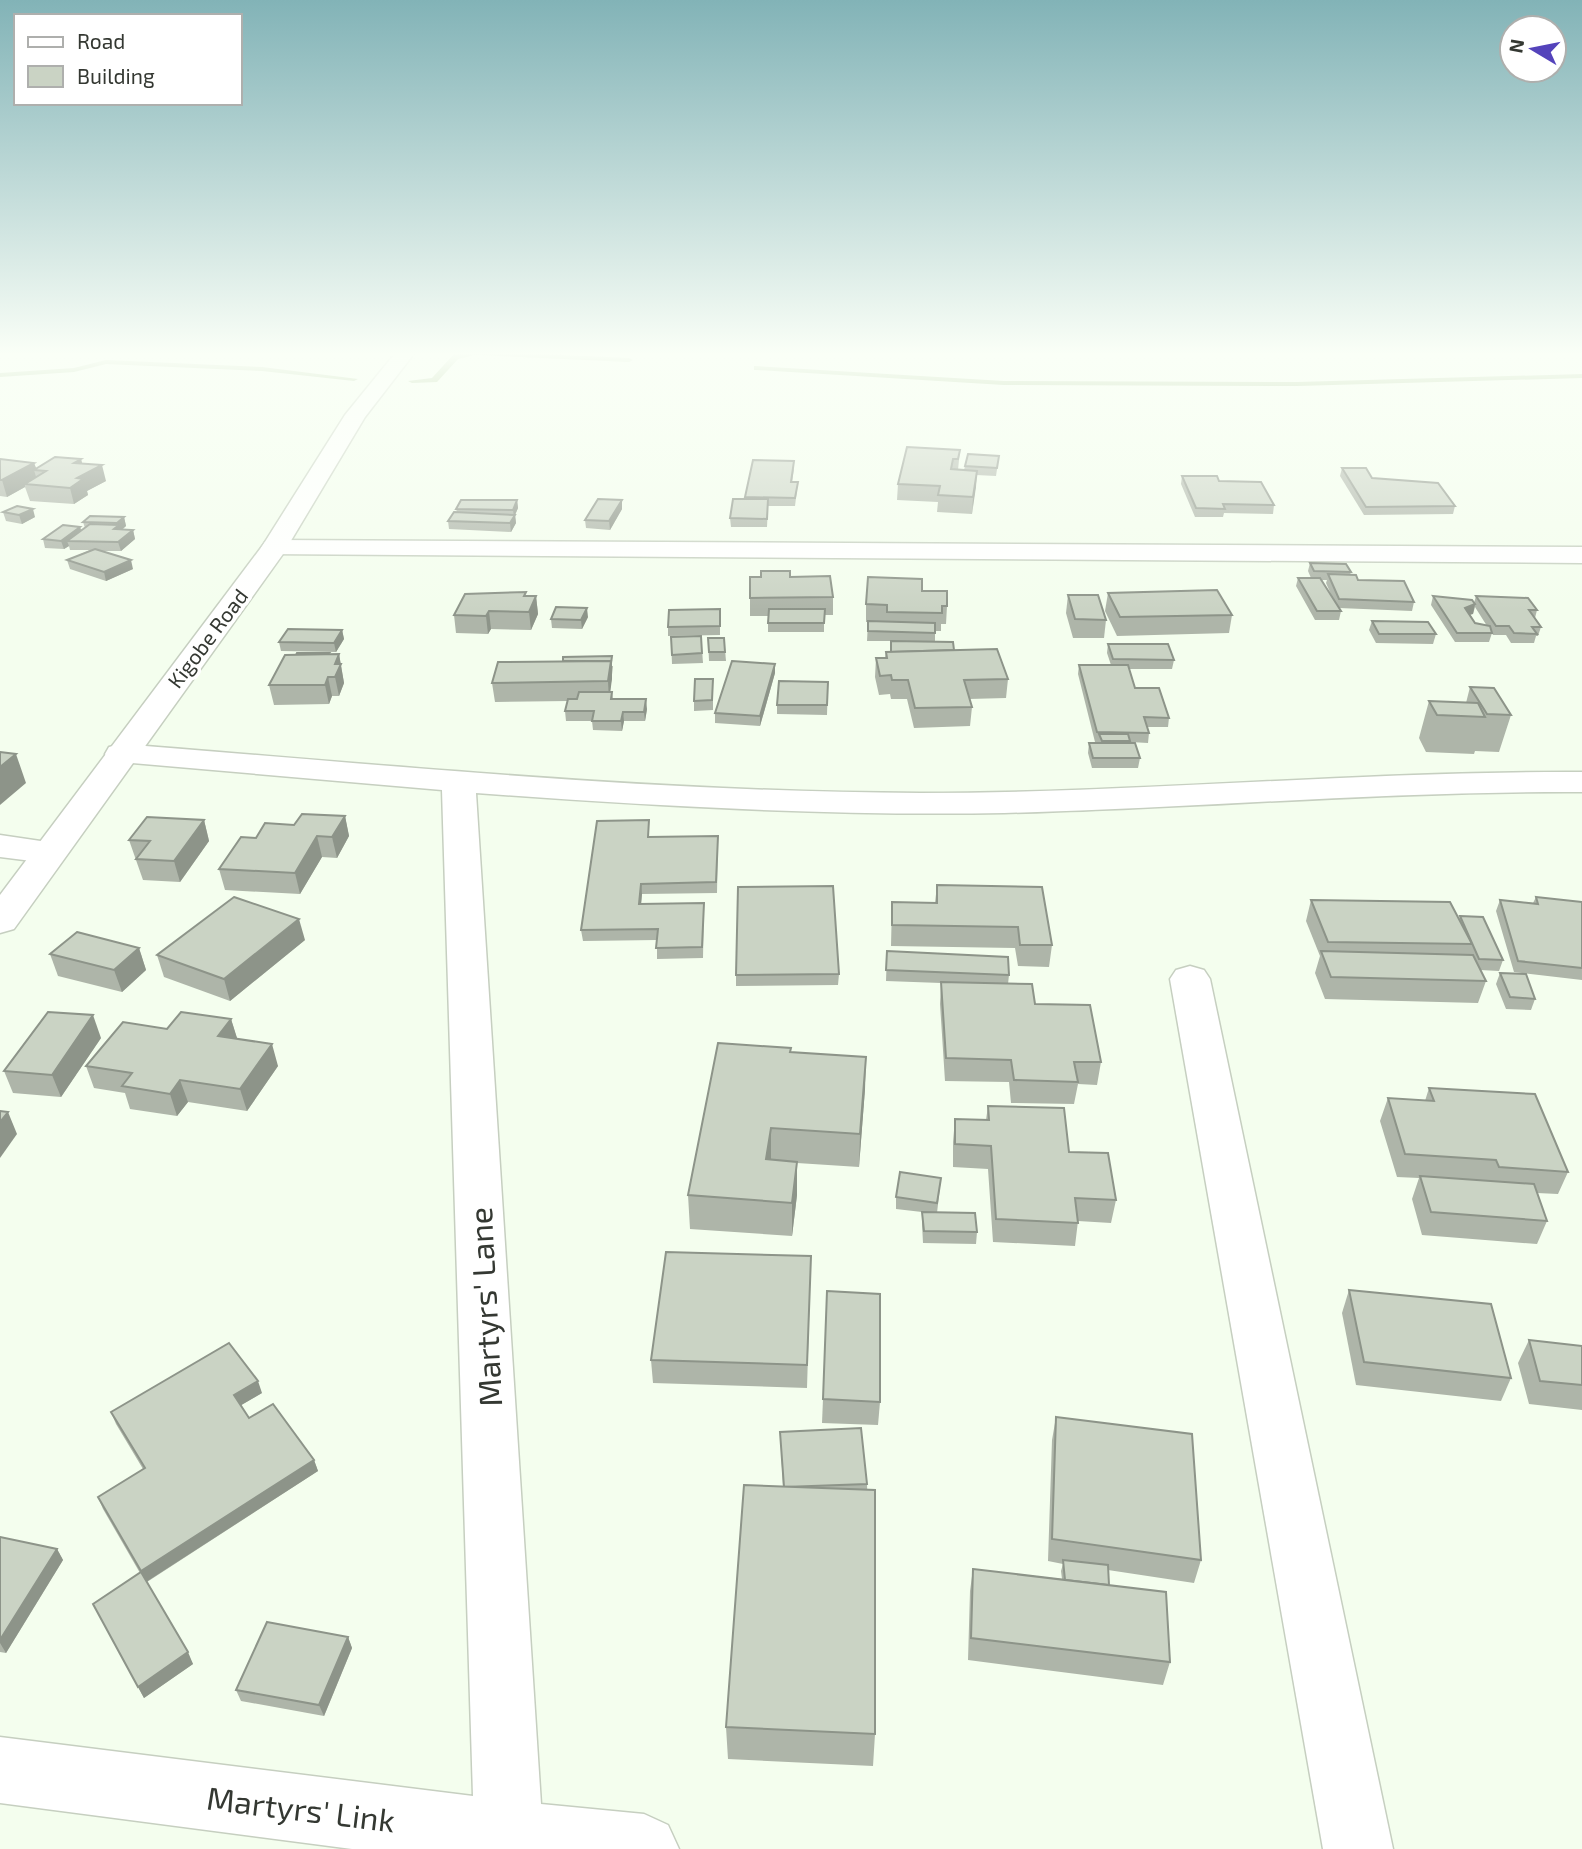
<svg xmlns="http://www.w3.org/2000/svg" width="1582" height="1849" font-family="'Exo 2',sans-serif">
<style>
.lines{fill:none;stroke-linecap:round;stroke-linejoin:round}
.stream{fill:#89b16d;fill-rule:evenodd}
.street-casing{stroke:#c6cfc0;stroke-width:3}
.secondary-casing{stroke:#c6cfc0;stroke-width:3}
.street{fill:#fff;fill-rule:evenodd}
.secondary{fill:#fff;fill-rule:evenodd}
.wall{fill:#aeb5a9;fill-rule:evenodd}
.shaded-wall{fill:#8d9489}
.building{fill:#cad3c4;stroke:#8d9489;stroke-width:2}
.labels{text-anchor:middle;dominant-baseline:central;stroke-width:7;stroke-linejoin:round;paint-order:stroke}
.far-street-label{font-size:21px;fill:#343832;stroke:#fff}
.near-street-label{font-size:32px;fill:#343832;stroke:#fff}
</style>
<rect width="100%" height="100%" fill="#f4feee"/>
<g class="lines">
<g class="stream">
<polygon points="473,351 629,358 633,360 629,362 475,355 458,359 437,382 412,383 408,381 432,378 453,355"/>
<polygon points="106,360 262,367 358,379 354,381 262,371 106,364 74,372 0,377 0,373 74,368"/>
<polygon points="754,366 1004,381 1297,382 1582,374 1582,378 1297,386 1004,385 757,370 754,370"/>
</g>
<g class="street-casing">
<g id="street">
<polygon points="274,540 1582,547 1582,563 265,554 261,548 265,542"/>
<path d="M121,744c266,21 532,48 799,49 221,0 441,-22 662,-21v20c-193,-1 -385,16 -578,21 -176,3 -353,-7 -528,-20l65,1011 103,10 24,11 11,24h-327l-352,-46v-66l473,59 -31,-1006 -333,-29 -4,-7 4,-7z"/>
<polygon points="0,835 61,844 66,852 61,860 48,863 0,857"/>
<polygon points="1190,966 1204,970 1210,979 1393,1849 1323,1849 1170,979 1176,970"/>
</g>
</g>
<g class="secondary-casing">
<polygon id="secondary" points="397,351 416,351 365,417 283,554 14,929 0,933 0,895 263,545 345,415"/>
</g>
<use href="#street" class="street"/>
<use href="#secondary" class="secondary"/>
</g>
<g class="wall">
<polygon points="960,450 958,470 964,470 965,466 999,456 996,476 976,475 972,514 937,512 938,502 897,500 898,484"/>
<polygon points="0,459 34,463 36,469 81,459 82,464 106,481 87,491 88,495 74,504 30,501 25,487 7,497 0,496"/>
<polygon points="1342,468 1455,506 1453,514 1364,515 1340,476"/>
<polygon points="794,469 792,482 798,482 795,506 768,506 767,527 731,527 730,518 745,499 745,497"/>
<polygon points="1182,476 1219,481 1274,505 1273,514 1224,513 1223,517 1195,517 1181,484"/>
<polygon points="517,500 518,508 515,515 516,523 511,532 449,529 448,521 457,512 456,509"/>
<polygon points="622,500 622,509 610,530 586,528 585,520"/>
<polygon points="3,512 35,517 22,524 6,521"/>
<polygon points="124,517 126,526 122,530 133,530 135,539 121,551 101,551 133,569 106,581 70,569 67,560 90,550 70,550 69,546 64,549 45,548 43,539 80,527 81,530 85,528 83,522"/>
<path d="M1310,563l41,9 -1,3 8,5 56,22 -2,9 -73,-3 2,3 -2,9h-24l-19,-34 2,-8h13l-3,-7zM1322,580h5l-1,3 7,16z"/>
<polygon points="750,577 790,577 833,597 833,615 824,615 824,632 768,632 768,616 750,616"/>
<polygon points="922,591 947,606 946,624 941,624 941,631 935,631 935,642 954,650 1008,679 1006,698 969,699 972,707 970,726 914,728 907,699 891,699 890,694 879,695 875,677 876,658 885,658 886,652 890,652 891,641 867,641 868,622 866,622 866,604"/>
<polygon points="1108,593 1232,615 1229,633 1117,636 1105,611"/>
<polygon points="1068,595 1106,620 1104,638 1073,638 1066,613"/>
<polygon points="526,596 536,596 538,614 531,630 491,629 488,634 456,633 454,615"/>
<path d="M1433,596l41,7 2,-7 61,14 -2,8 6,9 -3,9h-2l-2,7h-23l-5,-8h-13l-1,-2 -3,9h-34l-24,-37zM1475,607l12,19 -12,-3 -5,-9h3z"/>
<polygon points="720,609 720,635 668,636 668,627"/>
<polygon points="588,617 582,629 552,628 551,619"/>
<polygon points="1372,621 1436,634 1433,644 1376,643 1369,630"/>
<polygon points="342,630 344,639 336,652 281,651 279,642"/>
<polygon points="701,636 703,663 672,664 671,637"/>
<polygon points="708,638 724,638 726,661 709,661"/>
<polygon points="1108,644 1174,660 1172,669 1129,669 1135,688 1169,718 1168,727 1147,727 1149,733 1148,743 1130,742 1140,758 1138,768 1092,768 1088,753 1089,743 1098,743 1098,742 1095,742 1078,674 1079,665 1111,665 1107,653"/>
<polygon points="329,654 339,654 344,683 339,696 332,696 329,704 274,705 269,685"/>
<polygon points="775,664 775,673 760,726 715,723 715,713"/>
<polygon points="613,666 610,692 612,692 613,699 647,709 645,721 624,721 622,731 593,730 592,721 566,721 565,711 568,701 495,702 492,683"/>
<polygon points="713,679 713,710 694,711 694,701"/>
<polygon points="828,682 827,715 777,714 777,705"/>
<polygon points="1470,687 1511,715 1499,752 1475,751 1474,754 1426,752 1419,738 1429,701 1466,703"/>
<polygon points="345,816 349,836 337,858 322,857 300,894 225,890 219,869 256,838 294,825"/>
<polygon points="204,820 209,841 180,882 143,880 129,840"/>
<polygon points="649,820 649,837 718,836 717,893 642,894 641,904 704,903 703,958 657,959 657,940 583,941 581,930"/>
<polygon points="937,885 1052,945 1049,967 1018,966 1015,948 891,946 892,902 935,903"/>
<polygon points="1536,897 1582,902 1582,980 1514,972 1496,911 1500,900 1533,903"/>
<polygon points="1311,900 1459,920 1460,916 1503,960 1499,971 1480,970 1486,981 1478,1003 1325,999 1315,973 1320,956 1306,921"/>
<polygon points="305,940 230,1001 164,977 157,955"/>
<polygon points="139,948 146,970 122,992 58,976 50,954"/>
<polygon points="887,951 1009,975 1008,984 1035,1004 1101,1062 1097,1085 1078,1084 1074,1104 1011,1103 1009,1082 945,1081 940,1004 941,983 886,981"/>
<polygon points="1500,973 1535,999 1531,1010 1506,1009 1496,984"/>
<polygon points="839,974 838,985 736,986 736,975"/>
<polygon points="231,1019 237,1039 278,1066 247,1111 188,1102 177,1116 130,1109 125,1093 94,1088 86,1066 167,1029"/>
<polygon points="101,1038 61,1097 13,1093 4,1071"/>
<polygon points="791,1052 865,1089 859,1167 797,1163 797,1195 792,1236 690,1229 688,1195"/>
<polygon points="1429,1088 1568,1172 1558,1194 1537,1193 1547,1221 1537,1244 1422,1235 1412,1199 1419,1178 1397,1177 1380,1121 1388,1098 1425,1101"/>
<polygon points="988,1106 1069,1152 1116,1200 1111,1223 1078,1221 1075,1246 993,1242 988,1169 953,1167 953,1142 955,1119 986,1120"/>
<polygon points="941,1178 937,1213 977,1232 976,1244 923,1243 922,1224 922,1212 896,1209 896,1197"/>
<polygon points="811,1256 807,1388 653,1383 651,1360"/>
<polygon points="1349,1290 1511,1378 1501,1401 1356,1385 1342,1313"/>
<polygon points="1529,1340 1582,1346 1582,1410 1529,1404 1518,1363"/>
<polygon points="262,1393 241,1405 249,1418 314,1460 318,1471 147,1582 193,1664 144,1698 93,1604 140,1573 103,1509 98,1497 143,1469 116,1424 111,1412"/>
<polygon points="823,1399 880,1402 878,1425 822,1423"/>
<polygon points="1056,1417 1201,1560 1194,1583 1108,1570 1109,1585 1170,1662 1163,1685 968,1660 970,1591 973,1569 1062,1579 1061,1571 1063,1564 1048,1561 1052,1440"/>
<polygon points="780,1432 867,1484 875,1734 873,1766 728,1759 726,1727 783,1487"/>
<polygon points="0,1537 57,1549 63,1560 6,1653 0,1652"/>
<polygon points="348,1637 352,1648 324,1716 241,1701 236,1690"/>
</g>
<g class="shaded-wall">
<polygon points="81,459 85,474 102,465 106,481 87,491 88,495 74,504 70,488 74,463"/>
<polygon points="34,463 37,470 34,470 37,480 25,484 25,487 7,497 2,480"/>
<polygon points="977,471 976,487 972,514 973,497"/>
<polygon points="517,500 518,508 515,515 516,523 511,532 510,523 514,517 513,510"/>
<polygon points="622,500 622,509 610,530 609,521"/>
<polygon points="33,509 35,517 22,524 19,515"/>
<polygon points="124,517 126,526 120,531 114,529 118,526 117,523"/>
<polygon points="80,527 83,536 67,541 69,546 64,549 61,541"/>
<polygon points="133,530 135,539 121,551 118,542"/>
<polygon points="131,560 133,569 106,581 104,572"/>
<polygon points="536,596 538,614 531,630 529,612"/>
<polygon points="1475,604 1473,614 1463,617 1465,608"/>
<polygon points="587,608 588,617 582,629 581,620"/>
<polygon points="489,611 491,629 488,634 486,616"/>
<polygon points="342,630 344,639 336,652 334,643"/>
<polygon points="339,654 344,683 339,696 335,677 335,664"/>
<polygon points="612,656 612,679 609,701 608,681"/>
<polygon points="775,664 775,673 760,726 760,716"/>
<polygon points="328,677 332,696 329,704 325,685"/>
<polygon points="646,699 647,709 645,721 644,712"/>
<polygon points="623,712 624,721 622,731 621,721"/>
<polygon points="16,754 26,783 0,805 0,767"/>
<polygon points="345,816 349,836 337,858 332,837"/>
<polygon points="204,820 209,841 180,882 174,861"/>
<polygon points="317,836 322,857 300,894 295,873"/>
<polygon points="641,884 642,894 640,915 639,904"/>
<polygon points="299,919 305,940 230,1001 224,979"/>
<polygon points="139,948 146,970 122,992 114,970"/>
<polygon points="93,1015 101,1038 61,1097 52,1075"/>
<polygon points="231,1019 238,1041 218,1036"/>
<polygon points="272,1044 278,1066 247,1111 240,1089"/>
<polygon points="866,1057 865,1089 859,1167 860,1134"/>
<polygon points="180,1080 188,1102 177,1116 170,1094"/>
<polygon points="8,1112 17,1134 0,1158 0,1122"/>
<polygon points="771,1128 771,1161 766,1159"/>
<polygon points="797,1162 797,1195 792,1236 792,1203"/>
<polygon points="258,1381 262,1393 238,1407 234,1395"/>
<polygon points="314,1460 318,1471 146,1582 141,1571"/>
<polygon points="57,1549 63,1560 6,1653 0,1643 0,1640"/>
<polygon points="348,1637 352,1648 324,1716 319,1705"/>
<polygon points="188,1652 193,1664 144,1698 138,1687"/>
</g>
<g class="building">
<polygon points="907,447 960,450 958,459 953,459 951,469 977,471 973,497 938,495 940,486 898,484"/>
<polygon points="968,454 999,456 997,468 965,466"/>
<polygon points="55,457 81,459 74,463 102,465 77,478 83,479 70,488 25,484 46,471 34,470"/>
<polygon points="0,459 34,463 2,480 0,480"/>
<polygon points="753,460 794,461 791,482 798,482 795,498 745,497"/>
<polygon points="1342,468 1366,468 1372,478 1438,483 1455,506 1366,507"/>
<polygon points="1182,476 1217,476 1219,481 1261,482 1274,505 1223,504 1225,509 1196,508"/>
<polygon points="598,499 622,500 609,521 585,520"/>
<polygon points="733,499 768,499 767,519 730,518"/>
<polygon points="461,500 517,500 513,510 456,509"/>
<polygon points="17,506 33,509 19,515 3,512"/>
<polygon points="454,512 515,515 510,523 448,521"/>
<polygon points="90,516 124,517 117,523 83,522"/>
<polygon points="90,524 119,525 114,529 133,530 118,542 67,541"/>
<polygon points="63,525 80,527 61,541 43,539"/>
<polygon points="95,549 131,560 104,572 67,560"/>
<polygon points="1310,563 1346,564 1351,572 1314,571"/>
<polygon points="761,571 790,571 790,577 830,576 833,597 750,598 750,577 761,577"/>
<polygon points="1328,574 1356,575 1358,580 1404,581 1414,602 1339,599"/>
<polygon points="868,577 922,579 922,591 947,591 947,606 942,606 942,613 887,612 887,605 866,604"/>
<polygon points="1298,578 1320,578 1341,611 1317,611"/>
<polygon points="1217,590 1232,615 1120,617 1108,593"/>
<polygon points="526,592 524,596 536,596 529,612 489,611 486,616 454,615 465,594"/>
<polygon points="1068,595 1098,595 1106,620 1075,619"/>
<polygon points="1433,596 1472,600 1475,604 1465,608 1475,623 1490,626 1492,633 1457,633"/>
<polygon points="1476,596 1528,598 1537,610 1529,610 1541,627 1532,627 1537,634 1514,633 1509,626 1496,626"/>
<polygon points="556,607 587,608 581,620 551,619"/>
<polygon points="720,609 720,626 668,627 669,610"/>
<polygon points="769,609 825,609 824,623 768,623"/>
<polygon points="868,621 935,623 935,633 868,631"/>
<polygon points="1372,621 1428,622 1436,634 1379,634"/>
<polygon points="288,629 342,630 334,643 279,642"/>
<polygon points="701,636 702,653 672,655 671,637"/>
<polygon points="708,638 724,638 725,652 709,652"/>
<polygon points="891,641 953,642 954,650 891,652"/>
<polygon points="1108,644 1168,644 1174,660 1113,659"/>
<polygon points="997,649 1008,679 964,680 972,707 915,708 908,680 892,680 891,675 880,676 876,658 887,658 886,652"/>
<polygon points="297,653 329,653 328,654 296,655"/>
<polygon points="339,654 335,664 341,664 335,677 328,677 325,685 269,685 285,655"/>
<polygon points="612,656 611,663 611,661 563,661 563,657"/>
<polygon points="611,661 608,681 492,683 498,662"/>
<polygon points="732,661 775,664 760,716 715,713"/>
<polygon points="1079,665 1128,665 1135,688 1159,688 1169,718 1144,717 1149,733 1097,732"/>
<polygon points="695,679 713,679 712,700 694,701"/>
<polygon points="779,681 828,682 827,705 777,705"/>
<polygon points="1470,687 1494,688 1511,715 1487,714"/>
<polygon points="579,692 612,692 611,699 646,699 644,712 623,712 621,721 592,721 594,711 565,711 568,699 577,699"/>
<polygon points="1429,701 1478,703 1485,717 1437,715"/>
<polygon points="1099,734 1128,734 1130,741 1102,741"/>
<polygon points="1089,743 1135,743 1140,758 1093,758"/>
<polygon points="0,752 16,754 0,767"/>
<polygon points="302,814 345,816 332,837 317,836 295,873 219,869 241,837 256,838 265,823 294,825"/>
<polygon points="147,817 204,820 174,861 136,859 150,841 129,840"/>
<polygon points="649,820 648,837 718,836 716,882 641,884 639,904 704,903 702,947 656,948 658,929 581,930 597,821"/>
<polygon points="937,885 1042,887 1052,945 1020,945 1018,927 892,925 892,902 937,903"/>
<polygon points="833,886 839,974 736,975 738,887"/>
<polygon points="234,897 299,919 224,979 157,955"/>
<polygon points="1536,897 1582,902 1582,968 1518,961 1500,900 1538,904"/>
<polygon points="1311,900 1450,902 1472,944 1328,942"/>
<polygon points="1460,916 1483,917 1503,960 1479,959"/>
<polygon points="77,932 139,948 114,970 50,954"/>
<polygon points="887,951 1008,957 1009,975 886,970"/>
<polygon points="1321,951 1473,955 1486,981 1331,977"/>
<polygon points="1500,973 1526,974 1535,999 1510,997"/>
<polygon points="941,982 1032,984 1035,1004 1090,1005 1101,1062 1074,1062 1078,1082 1014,1080 1011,1060 946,1058"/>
<polygon points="48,1012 93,1015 52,1075 4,1071"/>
<polygon points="181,1012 231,1019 218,1036 272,1044 240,1089 180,1080 170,1094 122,1086 132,1073 86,1066 123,1022 167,1029"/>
<polygon points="718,1043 791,1048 790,1052 866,1057 860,1134 771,1128 766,1159 797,1162 792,1203 688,1195"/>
<polygon points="1429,1088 1535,1094 1568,1172 1499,1167 1496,1160 1405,1154 1388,1098 1434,1101"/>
<polygon points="988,1106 1064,1108 1069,1152 1108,1153 1116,1200 1075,1198 1078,1223 996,1219 991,1146 955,1144 955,1119 989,1120"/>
<polygon points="0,1111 8,1112 0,1122"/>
<polygon points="900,1172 941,1178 937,1203 896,1197"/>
<polygon points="1420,1176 1534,1184 1547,1221 1431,1212"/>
<polygon points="922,1212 975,1213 977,1232 924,1231"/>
<polygon points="666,1252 811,1256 807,1365 651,1360"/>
<polygon points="1349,1290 1491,1304 1511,1378 1364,1362"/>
<polygon points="827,1291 880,1294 880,1402 823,1399"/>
<polygon points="1529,1340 1582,1346 1582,1385 1540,1381"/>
<polygon points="229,1343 258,1381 234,1395 249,1418 273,1404 314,1460 141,1571 98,1497 145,1468 111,1412"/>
<polygon points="1056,1417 1192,1434 1201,1560 1052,1539"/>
<polygon points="861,1428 867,1484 784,1487 780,1432"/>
<polygon points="744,1485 875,1490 875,1734 726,1727"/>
<polygon points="0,1537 57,1549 0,1640"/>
<polygon points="1063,1560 1108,1565 1109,1585 1065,1580"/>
<polygon points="973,1569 1166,1592 1170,1662 971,1638"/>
<polygon points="141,1572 188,1652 138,1687 93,1604"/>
<polygon points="267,1622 348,1637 319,1705 236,1690"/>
</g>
<linearGradient id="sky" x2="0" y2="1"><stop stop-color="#82b3b7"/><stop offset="0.58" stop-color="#fafff7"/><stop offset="1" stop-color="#fafff7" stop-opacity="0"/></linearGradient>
<rect width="1582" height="610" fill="url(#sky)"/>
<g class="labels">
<g class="far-street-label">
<text transform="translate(207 638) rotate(-53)">Kigobe Road</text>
</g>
<g class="near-street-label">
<text transform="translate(484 1307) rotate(-93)">Martyrs' Lane</text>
<text transform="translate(301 1808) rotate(7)">Martyrs' Link</text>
</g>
</g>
<rect x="14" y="14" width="228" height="91" fill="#ffffff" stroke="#aeafad" stroke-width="2"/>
<rect x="28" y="37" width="35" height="10" fill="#ffffff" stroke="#aeafad" stroke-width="2"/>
<text x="77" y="49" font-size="21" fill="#343832">Road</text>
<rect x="28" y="66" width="35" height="21" fill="#cad3c4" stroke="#aeafad" stroke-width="2"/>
<text x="77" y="84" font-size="21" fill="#343832">Building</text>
<g transform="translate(1533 49) rotate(280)"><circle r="33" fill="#ffffff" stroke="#aeafad" stroke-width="2"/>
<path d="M0-5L12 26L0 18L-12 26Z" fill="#5443bb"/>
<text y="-10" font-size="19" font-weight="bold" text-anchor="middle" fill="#343832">N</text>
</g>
</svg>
